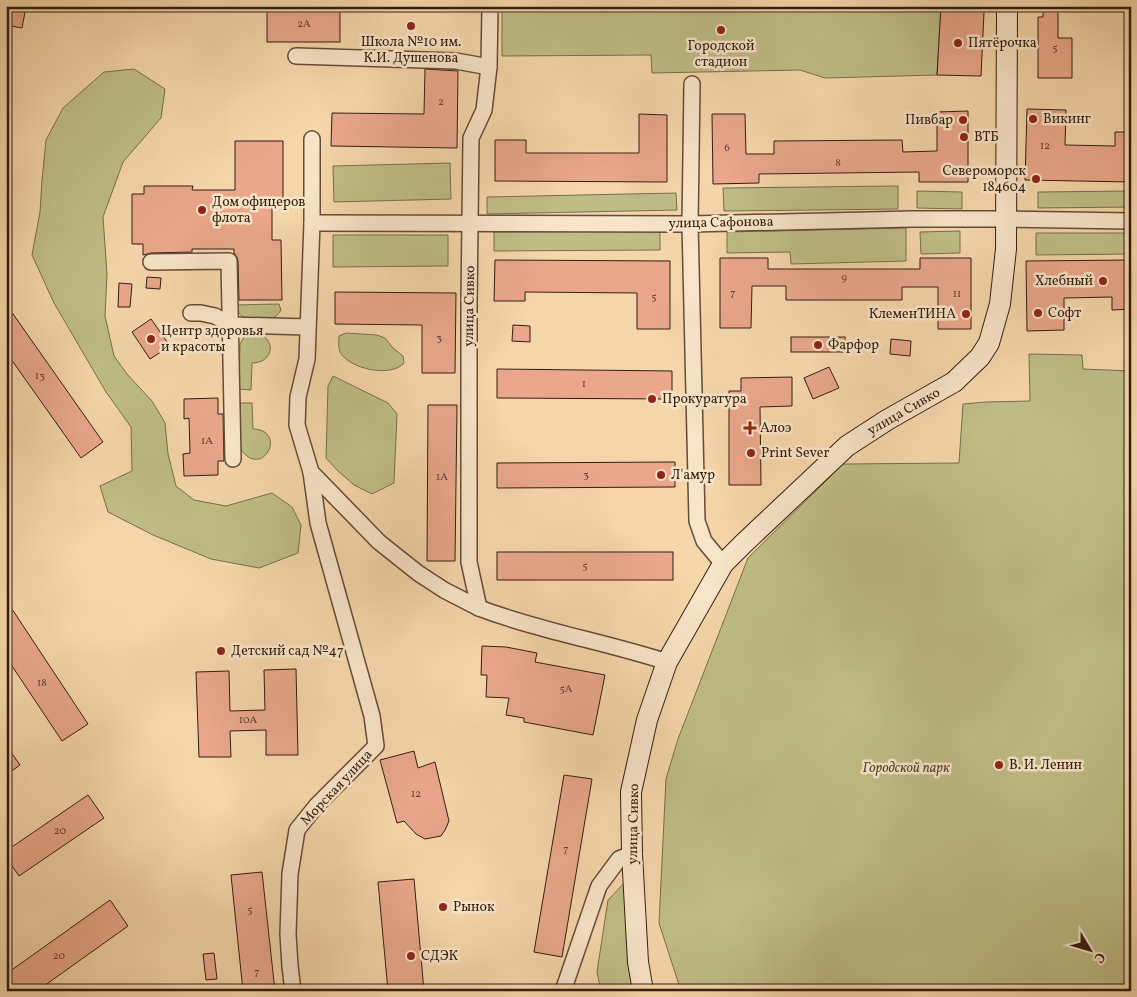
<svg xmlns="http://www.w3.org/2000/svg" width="1137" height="997" font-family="Vollkorn,serif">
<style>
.green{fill:#bfbd86;stroke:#796e4c}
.building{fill:#eaa78b;stroke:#331e11}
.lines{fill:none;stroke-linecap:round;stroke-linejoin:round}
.street-casing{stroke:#644c37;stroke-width:18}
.secondary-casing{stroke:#331e11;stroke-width:22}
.street{stroke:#f8e4c8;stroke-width:15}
.secondary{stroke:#f8e4c8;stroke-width:20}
.poi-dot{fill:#8f2418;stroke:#f8e4c8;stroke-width:2}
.labels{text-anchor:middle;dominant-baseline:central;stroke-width:5;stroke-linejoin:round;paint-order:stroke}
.number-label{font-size:11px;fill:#614030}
.poi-label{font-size:14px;fill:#331e11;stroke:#f8e4c8;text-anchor:start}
.street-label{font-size:14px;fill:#331e11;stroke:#f8e4c8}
.park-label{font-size:14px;font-style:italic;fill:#56462e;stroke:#f8e4c8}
</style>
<rect width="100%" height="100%" fill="#f5d6aa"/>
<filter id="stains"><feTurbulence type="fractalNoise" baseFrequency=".004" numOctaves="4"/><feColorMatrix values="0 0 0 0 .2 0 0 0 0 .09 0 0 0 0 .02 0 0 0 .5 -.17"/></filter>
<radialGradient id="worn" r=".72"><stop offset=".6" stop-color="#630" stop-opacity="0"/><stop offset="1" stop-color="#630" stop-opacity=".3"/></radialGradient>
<g class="green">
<polygon points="502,6 941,6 937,75 825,78 800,70 652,73 651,55 502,56"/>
<polygon points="134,69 165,89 161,118 123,162 103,217 107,274 105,316 114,356 127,374 152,401 165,423 168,454 176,486 194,500 226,506 272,493 292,507 301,525 298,553 259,568 211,559 153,535 108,512 100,486 132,471 131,427 106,392 54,303 32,255 40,212 42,180 46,140 63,108 104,72"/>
<polygon points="450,163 451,199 334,202 333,166"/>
<polygon points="898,186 898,209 724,211 723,188"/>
<polygon points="917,191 962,192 962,209 917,208"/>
<polygon points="1131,191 1131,207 1038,208 1038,192"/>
<polygon points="676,193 677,210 487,214 487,197"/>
<polygon points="906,228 906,261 791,264 790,252 727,253 727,232"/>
<polygon points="660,231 660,250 494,251 494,232"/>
<polygon points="960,231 960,253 921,254 920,232"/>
<polygon points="1036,233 1131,233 1131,254 1036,255"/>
<polygon points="333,235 448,235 448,266 333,267"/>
<path d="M279,304l2,6c-11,19 -39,15 -47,-5z"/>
<path d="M254,333c23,3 21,30 -2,30l-1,27 -12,-1 1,-45 4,-7z"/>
<path d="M346,333l31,2 8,3 8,10 10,8 1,7c-13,15 -55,6 -64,-11 -2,-5 -1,-11 -1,-16z"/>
<polygon points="1029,354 1082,355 1083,369 1131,371 1131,991 681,991 659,923 666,779 678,739 748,558 843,464 959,463 963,404 986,402 1030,401"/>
<polygon points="333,376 388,403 397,414 394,483 372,494 354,485 338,471 326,458 328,386"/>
<path d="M240,403h12l1,26c32,1 14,42 -6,27 -3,-2 -6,-6 -7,-9 -1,-4 0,-9 0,-12 0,-11 0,-22 0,-32z"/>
<polygon points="627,880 634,991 601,991 597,972 608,900"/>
</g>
<g class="building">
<rect x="267" y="6" width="73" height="36"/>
<polygon points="941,6 983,6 984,12 981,76 937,75"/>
<polygon points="1043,6 1058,6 1058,38 1072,38 1072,78 1038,78 1038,17 1043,17"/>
<polygon points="9,9 25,12 22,28 6,25"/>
<polygon points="425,69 458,71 457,148 331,146 332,113 424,114"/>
<polygon points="1027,109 1066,110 1065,145 1115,146 1115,132 1131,132 1131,182 1025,180"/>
<polygon points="968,111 968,182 919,182 919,172 759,174 759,183 713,184 712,114 745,114 746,154 774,154 774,141 902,140 903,152 937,151 937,112"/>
<polygon points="639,114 667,115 667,182 495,181 495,140 526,140 526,153 639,153"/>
<polygon points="235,141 283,141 283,200 272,200 272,240 281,240 282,300 239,300 238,261 237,257 234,253 234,249 192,249 192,252 151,253 143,255 143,244 132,244 132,194 144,194 144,186 193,186 192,190 235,190"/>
<polygon points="720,258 768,258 768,269 920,269 920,258 971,258 971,329 938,329 938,287 902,287 902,300 786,300 786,286 752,286 751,328 720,328"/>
<polygon points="495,260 670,261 670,329 637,329 637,293 525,292 525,301 494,301"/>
<polygon points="1131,260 1131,309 1112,310 1112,297 1064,298 1064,330 1027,331 1026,261"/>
<polygon points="147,277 161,278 160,289 146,288"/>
<polygon points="119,283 132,284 130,307 118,307"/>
<polygon points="335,292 456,293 455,373 422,373 422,325 335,324"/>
<polygon points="6,304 103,442 81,458 6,352"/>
<polygon points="151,319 170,346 150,359 132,332"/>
<polygon points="513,325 530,326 530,342 512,341"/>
<rect x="791" y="337" width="54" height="15"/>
<polygon points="891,339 911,341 910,356 890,354"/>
<polygon points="829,367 839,388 813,399 804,378"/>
<polygon points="497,369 672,371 672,399 497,398"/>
<polygon points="792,377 792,406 760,407 761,485 729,485 729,391 741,391 741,378"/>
<polygon points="218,398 218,414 223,414 224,461 218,461 218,475 184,476 183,454 190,453 189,418 184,419 184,399"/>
<polygon points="428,405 457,405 455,561 427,561"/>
<polygon points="675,462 675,487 497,488 497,463"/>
<rect x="497" y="552" width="176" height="28"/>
<polygon points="6,600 88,724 62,741 6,657"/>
<polygon points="482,646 506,647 537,653 535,662 605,675 593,735 524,722 524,718 506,715 509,698 486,697 487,675 481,675"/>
<polygon points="296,669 298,755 266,755 266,730 230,731 231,757 199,757 196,672 229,671 230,711 265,710 264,670"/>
<polygon points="6,745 20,765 6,775"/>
<polygon points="414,751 418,768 435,762 449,821 445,830 441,836 425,839 416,834 404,821 397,823 380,760"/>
<polygon points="564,775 592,779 562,957 534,952"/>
<polygon points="88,795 104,818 19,876 6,857 6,851"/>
<polygon points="262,872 275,991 243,991 231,875"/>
<polygon points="414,879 424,991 388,991 378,882"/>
<polygon points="110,900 128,926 37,991 6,991 6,974"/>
<polygon points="214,953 217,979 206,980 203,954"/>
</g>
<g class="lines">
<g class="street-casing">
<g id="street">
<path d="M490,6l-1,61 -5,43 -13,28 -2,166v258l10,46c61,23 126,34 188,54"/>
<polyline points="296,56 456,61 489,67"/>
<polyline points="692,84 690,224 697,521 704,541 723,564"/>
<polyline points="312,139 312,223 307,359 298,397 297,425 311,472 379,542 418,573 444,590 479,608"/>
<polyline points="312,223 690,224 912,219 1006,219 1131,221"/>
<polyline points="151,262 229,261 233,459"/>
<polyline points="191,313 201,313 215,316 231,325 308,327"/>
<polyline points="293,991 290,966 288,934 290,874 297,830 317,805 376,746 372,716 318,523 311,472"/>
<polyline points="563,991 599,886 619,859 632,854"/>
</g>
</g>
<g class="secondary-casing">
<polyline id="secondary" points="643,991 638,962 632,854 631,792 647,720 667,662 723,564 744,543 847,446 887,420 954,382 980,357 989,343 1000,304 1006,249 1007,6"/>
</g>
<use href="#street" class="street"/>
<use href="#secondary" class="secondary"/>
</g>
<g class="poi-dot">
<circle cx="411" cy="26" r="5"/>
<circle cx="721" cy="30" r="5"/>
<circle cx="958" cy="43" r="5"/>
<circle cx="1033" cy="119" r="5"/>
<circle cx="963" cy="120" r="5"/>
<circle cx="964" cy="137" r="5"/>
<circle cx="1036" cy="179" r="5"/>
<circle cx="202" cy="210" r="5"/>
<circle cx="1103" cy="281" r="5"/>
<circle cx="1038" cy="313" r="5"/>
<circle cx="966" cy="314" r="5"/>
<circle cx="151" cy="339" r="5"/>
<circle cx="818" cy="345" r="5"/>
<circle cx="652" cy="399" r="5"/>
<path d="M747.5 420.5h5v5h5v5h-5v5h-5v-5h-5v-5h5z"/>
<circle cx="751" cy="453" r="5"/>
<circle cx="661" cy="475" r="5"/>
<circle cx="221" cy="651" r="5"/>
<circle cx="999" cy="765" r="5"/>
<circle cx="443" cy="907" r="5"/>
<circle cx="411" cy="956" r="5"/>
</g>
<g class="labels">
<g class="number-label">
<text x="304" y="24">2А</text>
<text x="1055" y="48">5</text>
<text x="441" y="102">2</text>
<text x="1045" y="146">12</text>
<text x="727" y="148">6</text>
<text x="838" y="163">8</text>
<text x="844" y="278">9</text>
<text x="733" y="293">7</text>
<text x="957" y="294">11</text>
<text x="654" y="297">5</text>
<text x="439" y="338">3</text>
<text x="40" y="376">13</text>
<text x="584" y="384">1</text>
<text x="207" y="441">1А</text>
<text x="586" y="475">3</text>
<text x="442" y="477">1А</text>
<text x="585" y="566">5</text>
<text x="42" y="683">18</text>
<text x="566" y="689">5А</text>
<text x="248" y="720">10А</text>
<text x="416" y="794">12</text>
<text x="60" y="831">20</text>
<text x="566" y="849">7</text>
<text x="250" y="910">5</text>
<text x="59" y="956">20</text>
<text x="257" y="972">7</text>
</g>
<g class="poi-label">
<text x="411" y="42" text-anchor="middle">Школа №10 им.<tspan x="411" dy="16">К.И. Душенова</tspan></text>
<text x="968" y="43">Пятёрочка</text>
<text x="721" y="46" text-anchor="middle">Городской<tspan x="721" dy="16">стадион</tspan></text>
<text x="1043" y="119">Викинг</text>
<text x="953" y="120" text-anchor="end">Пивбар</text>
<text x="974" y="137">ВТБ</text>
<text x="1026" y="171" text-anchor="end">Североморск<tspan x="1026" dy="16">184604</tspan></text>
<text x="212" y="202">Дом офицеров<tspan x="212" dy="16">флота</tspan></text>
<text x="1093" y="281" text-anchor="end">Хлебный</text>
<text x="1048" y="313">Софт</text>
<text x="956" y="314" text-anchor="end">КлеменТИНА</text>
<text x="161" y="331">Центр здоровья<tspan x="161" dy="16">и красоты</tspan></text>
<text x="828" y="345">Фарфор</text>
<text x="662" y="399">Прокуратура</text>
<text x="760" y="428">Алоэ</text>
<text x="761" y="453">Print Sever</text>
<text x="671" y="475">Л'амур</text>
<text x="231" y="651">Детский сад №47</text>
<text x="1009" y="765">В. И. Ленин</text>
<text x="453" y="907">Рынок</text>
<text x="421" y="956">СДЭК</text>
</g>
<g class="street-label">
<text transform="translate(721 223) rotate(-1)">улица Сафонова</text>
<text transform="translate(470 306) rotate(-89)">улица Сивко</text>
<text transform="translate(904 412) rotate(-30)">улица Сивко</text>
<text transform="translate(337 788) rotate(-47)">Морская улица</text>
<text transform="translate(634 824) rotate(-89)">улица Сивко</text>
</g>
<g class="park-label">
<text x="906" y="768">Городской парк</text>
</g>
</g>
<rect width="1137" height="997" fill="none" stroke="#f5d6aa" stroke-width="25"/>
<rect x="8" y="8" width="1122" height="982" fill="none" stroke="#331e11" stroke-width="2.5"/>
<rect x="12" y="12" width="1112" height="972" fill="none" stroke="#331e11"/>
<g transform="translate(1090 950) rotate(128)" stroke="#f8e4c8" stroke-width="4" paint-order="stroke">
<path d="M0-4L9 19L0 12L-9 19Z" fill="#331e11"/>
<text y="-8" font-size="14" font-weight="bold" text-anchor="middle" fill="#331e11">С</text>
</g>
<rect width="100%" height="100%" filter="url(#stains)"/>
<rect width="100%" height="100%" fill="url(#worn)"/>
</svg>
